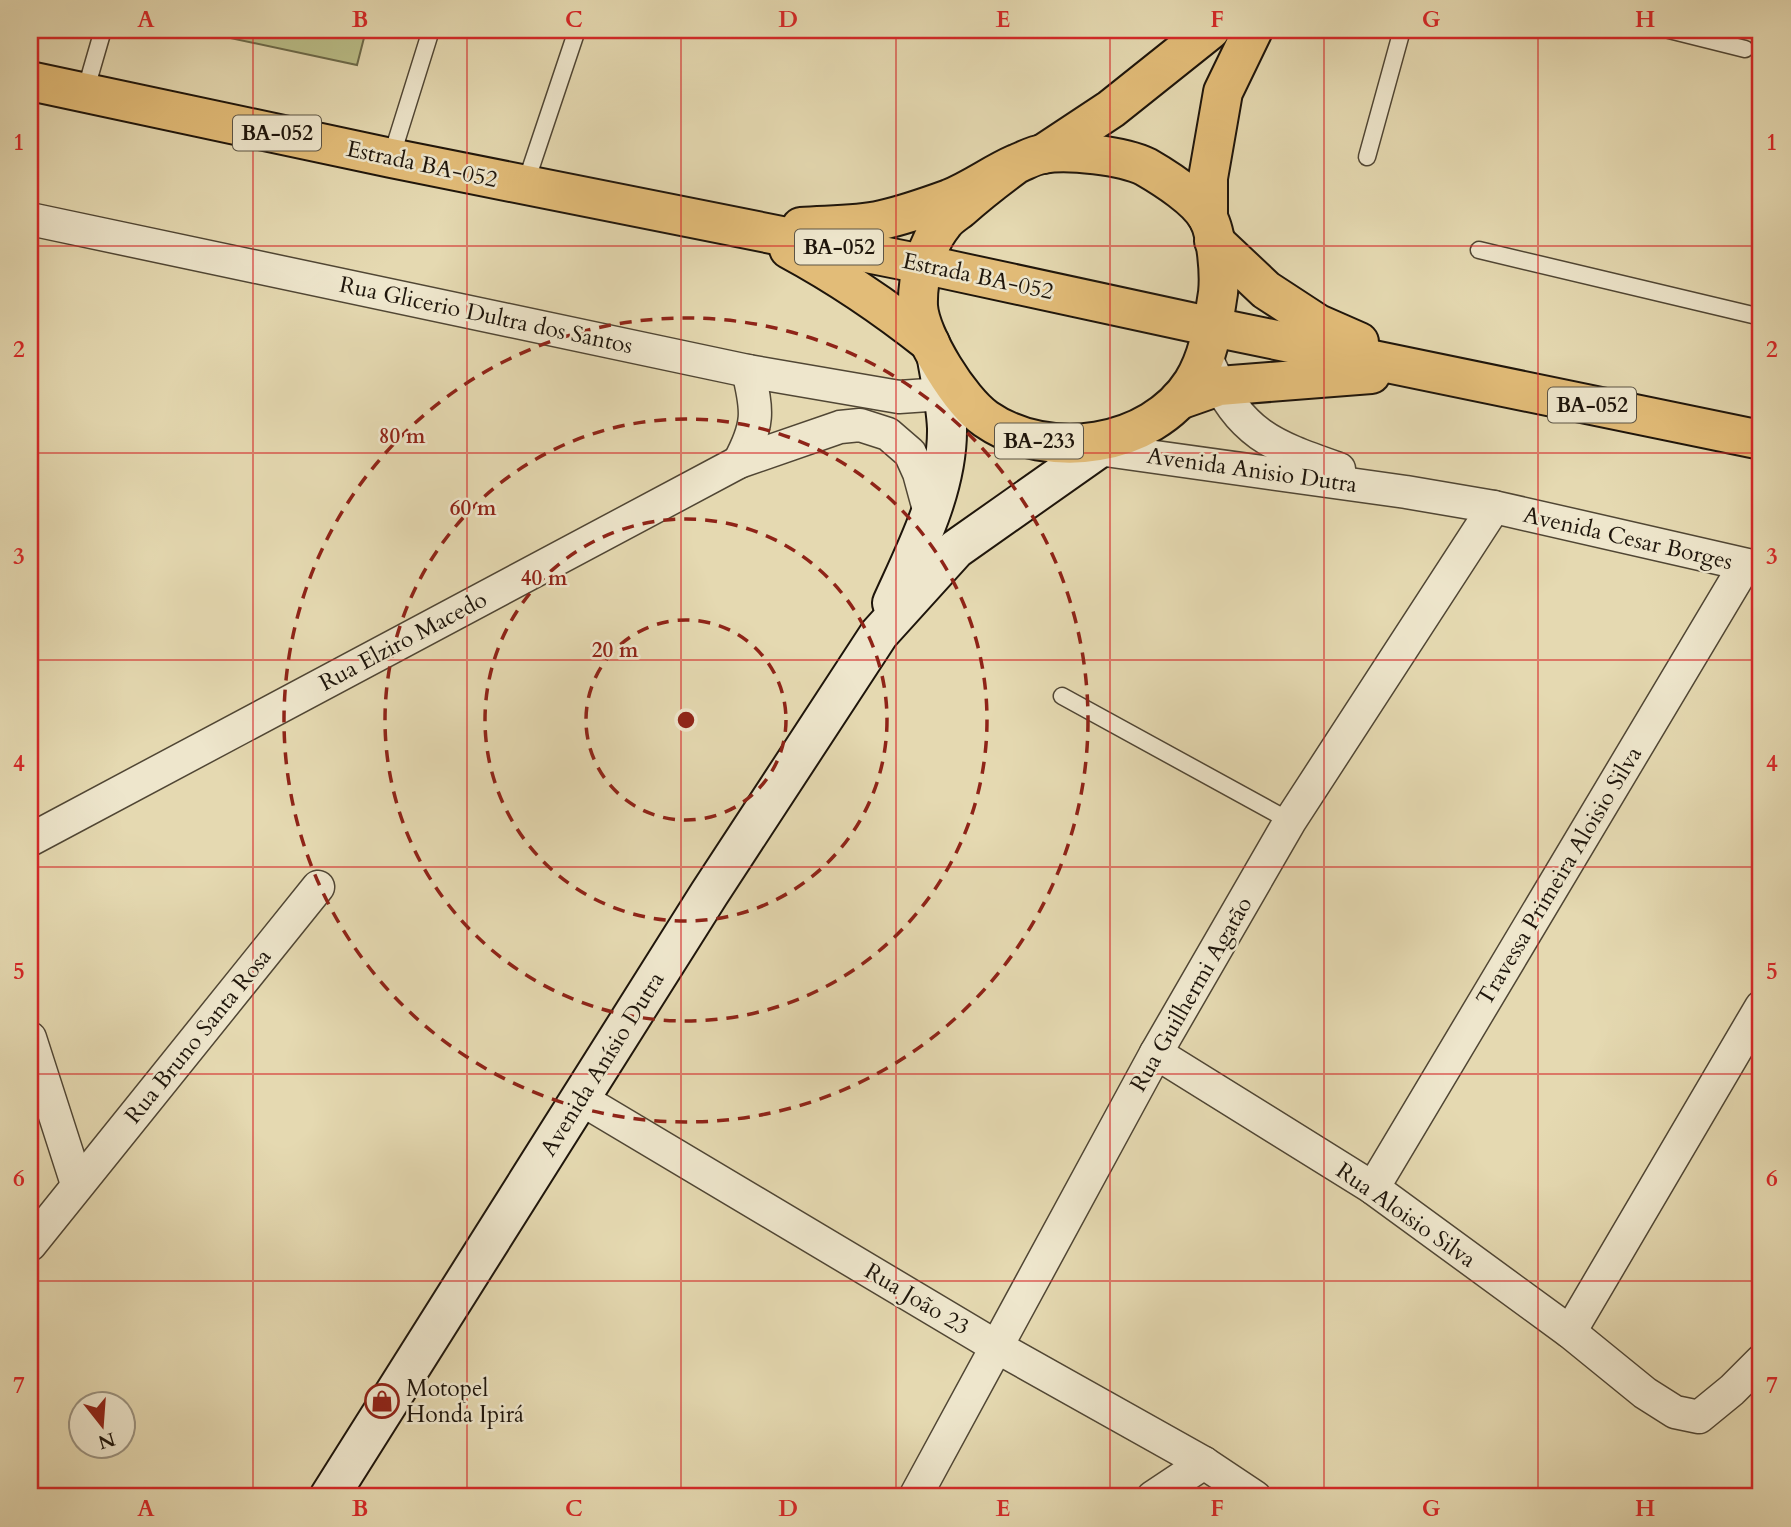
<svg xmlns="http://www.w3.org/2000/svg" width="1791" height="1527" font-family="Cardo,serif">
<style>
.green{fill:#babe88;stroke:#6c6a4a;stroke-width:2}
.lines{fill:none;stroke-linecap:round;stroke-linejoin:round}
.lane-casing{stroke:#504634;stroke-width:19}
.street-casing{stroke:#504634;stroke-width:35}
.secondary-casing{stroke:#1e150b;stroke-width:42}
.primary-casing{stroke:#1e150b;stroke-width:42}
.lane{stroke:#eee6cc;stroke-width:16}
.street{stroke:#eee6cc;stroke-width:32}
.secondary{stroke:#eee6cc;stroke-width:38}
.primary{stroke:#e2bc78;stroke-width:38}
.grid{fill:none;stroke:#d62828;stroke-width:2;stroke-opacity:0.55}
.ring{fill:none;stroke:#8f2418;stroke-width:3.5;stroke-dasharray:12 9}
.labels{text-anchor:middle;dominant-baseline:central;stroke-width:5;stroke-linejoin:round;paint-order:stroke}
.shield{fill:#eee6cc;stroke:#5c5445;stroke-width:2}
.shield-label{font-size:21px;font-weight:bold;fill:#1e150b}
.street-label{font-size:23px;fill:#1e150b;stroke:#eee6cc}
.poi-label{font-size:23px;fill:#1e150b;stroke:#eee6cc;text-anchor:start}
.centre{fill:#8f2418;stroke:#eee6cc;stroke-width:3.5}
.ring-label{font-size:21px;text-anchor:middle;font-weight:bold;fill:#8f2418;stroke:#eee6cc;stroke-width:5;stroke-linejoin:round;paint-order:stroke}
.neatline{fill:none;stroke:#d62828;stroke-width:2.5}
.grid-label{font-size:23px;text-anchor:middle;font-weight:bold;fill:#d62828}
</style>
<rect width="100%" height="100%" fill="#e5d9b1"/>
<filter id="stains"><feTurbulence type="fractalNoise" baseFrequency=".00286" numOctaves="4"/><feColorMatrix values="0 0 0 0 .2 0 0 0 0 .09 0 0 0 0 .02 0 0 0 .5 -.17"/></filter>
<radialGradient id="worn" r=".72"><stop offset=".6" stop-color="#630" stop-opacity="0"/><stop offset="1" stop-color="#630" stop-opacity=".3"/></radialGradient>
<polygon class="green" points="193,30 366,30 357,65"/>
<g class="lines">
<g class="lane-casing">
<g id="lane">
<polyline points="1669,30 1745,49"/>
<polyline points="85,92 103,30"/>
<polyline points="1367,157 1402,30"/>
<polyline points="391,158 431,30"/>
<polyline points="525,185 577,30"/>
<polyline points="1479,250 1761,317"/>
<polyline points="1062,696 1290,821"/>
</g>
</g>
<g class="street-casing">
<g id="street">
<polyline points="30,219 748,371 899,397 943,394"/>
<path d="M1210,366c31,69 61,79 129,103"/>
<polyline points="1098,449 1406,492 1494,507 1761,568"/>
<path d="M739,462c20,-37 19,-51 9,-91"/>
<polyline points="30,840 739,462 840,427 860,425 888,434 910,453 919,473 931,517"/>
<polyline points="30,1038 77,1184"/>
<polyline points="1156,1053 1373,1188 1570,1332 1645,1393 1675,1412 1699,1417 1732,1390 1761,1361"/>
<polyline points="581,1099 997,1347 1204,1463 1255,1497"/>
<polyline points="1373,1188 1745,565"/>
<polyline points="30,1245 318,887"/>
<polyline points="1570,1332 1761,1007"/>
<polyline points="915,1497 1156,1053 1290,821 1494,507"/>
<polyline points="1153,1497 1204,1463"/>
</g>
</g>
<g class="secondary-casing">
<g id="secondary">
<path d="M892,603c24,-53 56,-115 55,-175 -1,-23 -6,-46 -10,-69"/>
<polyline points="329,1497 709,894 879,634 956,549 1098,449 1124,436"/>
</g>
</g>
<g class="primary-casing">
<g id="primary">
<polyline points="30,81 391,158 922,264 1213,327 1761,440"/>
<polyline points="1043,154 1111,109 1210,30"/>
<polyline points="1208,218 1208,178 1223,92 1253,30"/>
<path d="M801,227c26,-2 55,-1 81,-7 22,-5 45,-13 67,-21 23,-9 44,-25 67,-35 8,-3 18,-9 27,-10 24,-5 81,2 103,13 19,11 52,32 62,51 9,16 12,57 10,75 -5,31 -8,61 -25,89 -42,66 -145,80 -207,37 -26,-18 -66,-82 -68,-113 -1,-27 8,-61 25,-82 4,-6 12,-11 17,-15 18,-16 36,-30 55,-44"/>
<polyline points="1214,241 1266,290 1318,324 1359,342"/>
<path d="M789,249c50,27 97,59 141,94"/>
<polyline points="1179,400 1219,386 1371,374"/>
</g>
</g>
<use href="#lane" class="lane"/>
<use href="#street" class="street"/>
<use href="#secondary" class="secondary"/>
<use href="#primary" class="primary"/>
</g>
<path class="grid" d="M253,30v1467M467,30v1467M681,30v1467M896,30v1467M1110,30v1467M1324,30v1467M1538,30v1467M30,246h1731M30,453h1731M30,660h1731M30,867h1731M30,1074h1731M30,1281h1731"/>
<g class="ring">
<circle cx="686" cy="720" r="100"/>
<circle cx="686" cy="720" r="201"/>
<circle cx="686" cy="720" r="301"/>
<circle cx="686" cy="720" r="402"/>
</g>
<defs>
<g id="shop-ring" transform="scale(1.75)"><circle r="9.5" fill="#eee6cc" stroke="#8f2418" stroke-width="1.5"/><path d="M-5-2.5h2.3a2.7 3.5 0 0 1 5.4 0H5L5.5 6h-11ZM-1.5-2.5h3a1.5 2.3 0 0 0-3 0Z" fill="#8f2418"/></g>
</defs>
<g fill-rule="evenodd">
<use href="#shop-ring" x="382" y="1401"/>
</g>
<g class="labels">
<g class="shield">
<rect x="233" y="115.5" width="88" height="35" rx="5"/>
<rect x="795" y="229.5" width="88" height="35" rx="5"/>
<rect x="1548" y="387.5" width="88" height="35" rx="5"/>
<rect x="995" y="423.5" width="88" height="35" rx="5"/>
</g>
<g class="shield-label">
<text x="277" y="133">BA-052</text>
<text x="839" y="247">BA-052</text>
<text x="1592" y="405">BA-052</text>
<text x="1039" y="441">BA-233</text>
</g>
<g class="street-label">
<text transform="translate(422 164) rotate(12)">Estrada BA-052</text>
<text transform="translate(978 276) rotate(12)">Estrada BA-052</text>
<text transform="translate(486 315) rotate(12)">Rua Glicerio Dultra dos Santos</text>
<text transform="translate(1252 470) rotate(8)">Avenida Anisio Dutra</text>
<text transform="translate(1628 538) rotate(13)">Avenida Cesar Borges</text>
<text transform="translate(403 641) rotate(-28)">Rua Elziro Macedo</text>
<text transform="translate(1559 876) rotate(-59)">Travessa Primeira Aloisio Silva</text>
<text transform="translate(1191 994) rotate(-60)">Rua Guilhermi Agatão</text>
<text transform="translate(198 1036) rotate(-51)">Rua Bruno Santa Rosa</text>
<text transform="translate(602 1064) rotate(-58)">Avenida Anísio Dutra</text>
<text transform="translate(1406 1215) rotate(35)">Rua Aloisio Silva</text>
<text transform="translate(917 1299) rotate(31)">Rua João 23</text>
</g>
<g class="poi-label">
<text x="406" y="1388">Motopel<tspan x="406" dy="26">Honda Ipirá</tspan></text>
</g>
</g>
<circle cx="686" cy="720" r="10" class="centre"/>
<g class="ring-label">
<text x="402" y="443">80 m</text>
<text x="473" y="515">60 m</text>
<text x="544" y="585">40 m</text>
<text x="615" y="657">20 m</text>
</g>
<rect width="1791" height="1527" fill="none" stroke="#e5d9b1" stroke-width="77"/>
<g transform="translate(102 1425) rotate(163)"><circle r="33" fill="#eee6cc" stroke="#9b927f" stroke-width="2"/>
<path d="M0-5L12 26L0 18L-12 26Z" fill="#8f2418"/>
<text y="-10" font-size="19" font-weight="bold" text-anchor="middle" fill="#1e150b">N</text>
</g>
<rect x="38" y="38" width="1714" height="1450" class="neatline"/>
<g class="grid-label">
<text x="146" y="27">A</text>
<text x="360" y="27">B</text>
<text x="574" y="27">C</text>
<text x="788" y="27">D</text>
<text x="1003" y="27">E</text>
<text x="1217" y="27">F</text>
<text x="1431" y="27">G</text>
<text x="1645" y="27">H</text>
<text x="19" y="150">1</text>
<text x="1772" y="150">1</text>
<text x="19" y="357">2</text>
<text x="1772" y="357">2</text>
<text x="19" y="564">3</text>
<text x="1772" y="564">3</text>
<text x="19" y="771">4</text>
<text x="1772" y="771">4</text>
<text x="19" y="979">5</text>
<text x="1772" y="979">5</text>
<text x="19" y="1186">6</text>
<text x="1772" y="1186">6</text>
<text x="19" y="1393">7</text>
<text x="1772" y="1393">7</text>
<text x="146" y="1516">A</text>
<text x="360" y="1516">B</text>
<text x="574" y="1516">C</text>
<text x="788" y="1516">D</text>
<text x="1003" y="1516">E</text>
<text x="1217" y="1516">F</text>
<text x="1431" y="1516">G</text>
<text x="1645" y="1516">H</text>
</g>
<rect width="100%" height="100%" filter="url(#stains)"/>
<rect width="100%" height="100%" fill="url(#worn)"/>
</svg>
